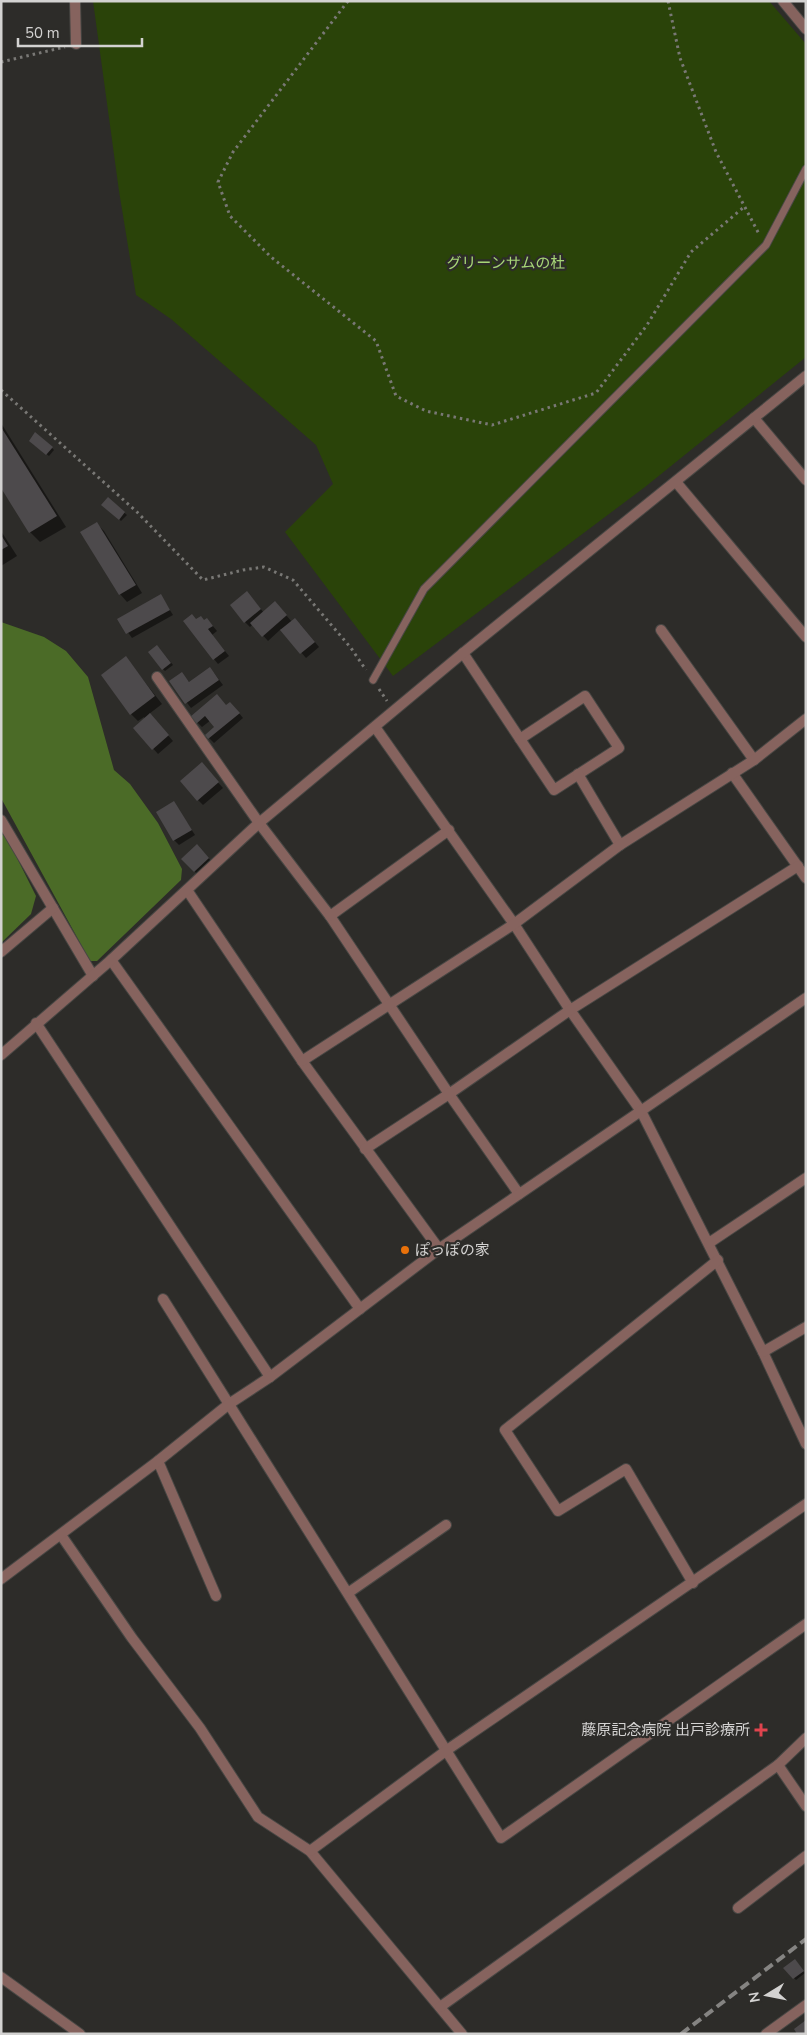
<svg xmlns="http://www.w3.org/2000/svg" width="807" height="2035" font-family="'Nunito Sans','Noto Sans JP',sans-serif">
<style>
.green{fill:#2a4309}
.forest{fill:#4b6b27}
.shadow{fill:#0007}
.building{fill:#4d4a4c}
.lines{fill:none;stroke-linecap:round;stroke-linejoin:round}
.service-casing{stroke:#484744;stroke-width:9}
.minor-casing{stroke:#484744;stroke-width:12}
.tertiary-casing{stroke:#484744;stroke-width:12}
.path{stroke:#797875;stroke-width:3;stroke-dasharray:2.5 4;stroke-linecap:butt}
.service{stroke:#86635e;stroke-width:7}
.minor{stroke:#86635e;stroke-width:10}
.tertiary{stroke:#86635e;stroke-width:10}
.rail{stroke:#858482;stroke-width:4;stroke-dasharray:10 5;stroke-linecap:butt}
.food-dot{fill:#e8710a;stroke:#2d2c29;stroke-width:2}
.health-dot{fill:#e0444e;stroke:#2d2c29;stroke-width:2}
.labels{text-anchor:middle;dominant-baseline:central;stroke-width:4.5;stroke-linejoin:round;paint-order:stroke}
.park-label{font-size:15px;fill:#a7d677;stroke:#2d2c29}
.poi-label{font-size:15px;fill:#d3d2d1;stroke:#2d2c29;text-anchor:start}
</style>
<rect width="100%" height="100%" fill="#2d2c29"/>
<polygon class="green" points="93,1 769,1 806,44 806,357 645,487 393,676 285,532 333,484 316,445 171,319 136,295 119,191"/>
<g class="forest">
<polygon points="1,622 44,637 66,651 88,677 114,770 130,784 158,823 182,869 181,880 97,961 90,961 1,798"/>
<polygon points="1,834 6,836 36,896 31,914 1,943"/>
</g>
<g class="shadow">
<polygon points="1,423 66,527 40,542 30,532 1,486"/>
<polygon points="32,443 52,448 54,450 49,456"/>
<polygon points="108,499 127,515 121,521 103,505"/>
<polygon points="96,523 104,531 142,593 127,602 120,594 82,532"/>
<polygon points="1,531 17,556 1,566"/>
<polygon points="161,596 173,615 132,638 119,620"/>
<polygon points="252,598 264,613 280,608 292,622 300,624 319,647 306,658 281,629 268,641 253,624 250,627 245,622"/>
<polygon points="197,621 212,625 217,631 212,635 229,656 218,664 184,622"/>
<polygon points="159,648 173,665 165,671 163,669"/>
<polygon points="126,658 162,704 149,714 173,741 158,754 135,728 145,719 144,717 138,721 131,714"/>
<polygon points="214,673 223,685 191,708 171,682 182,674 190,683"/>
<polygon points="227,706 235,708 243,718 214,743 206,735 216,727 211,720 202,727 192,717"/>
<polygon points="206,769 223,788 203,805 198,800"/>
<polygon points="174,803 195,835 179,845 174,840"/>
<polygon points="197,846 213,863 199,876 183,859"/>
<polygon points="796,1963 805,1973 796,1980 785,1969"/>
</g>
<g class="building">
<polygon points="1,427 57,516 29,533 1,488"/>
<polygon points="35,432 53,447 46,455 29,441"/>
<polygon points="108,497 125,512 119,520 101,505"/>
<polygon points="97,522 136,585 119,595 80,532"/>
<polygon points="1,535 8,546 1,550"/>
<polygon points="247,591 261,609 244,623 230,605"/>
<polygon points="161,594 170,610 126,634 117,619"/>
<polygon points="275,601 287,615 262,637 250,623"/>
<polygon points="192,614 196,619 201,616 204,620 207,618 213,626 208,629 225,651 213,660 183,621"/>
<polygon points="295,618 315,642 300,654 280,630"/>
<polygon points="157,645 171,663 162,670 148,652"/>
<polygon points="126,656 155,696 130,715 101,675"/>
<polygon points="210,667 219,680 185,704 169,681 182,672 189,682"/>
<polygon points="217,694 226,705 230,702 240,713 208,739 205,735 214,727 205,716 196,724 190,717"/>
<polygon points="150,713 169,735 152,750 133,728"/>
<polygon points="202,762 219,782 197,801 180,781"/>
<polygon points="174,801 192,830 173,841 156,812"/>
<polygon points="197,844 209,858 194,872 181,859"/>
<polygon points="795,1959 804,1971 793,1979 783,1968"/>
<polygon points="806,2020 806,2034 797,2034 794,2029"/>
</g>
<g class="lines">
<g class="service-casing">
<polyline id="service" points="373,680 424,589 766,245 806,169"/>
</g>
<g class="minor-casing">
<g id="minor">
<polyline points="75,1 76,44"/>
<polyline points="783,1 806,29"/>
<polyline points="754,418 806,480"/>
<polyline points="676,482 806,637"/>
<polyline points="661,630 754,760"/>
<polyline points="463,653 520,739"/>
<polyline points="157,677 259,823 330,916 449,1094 519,1194"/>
<polygon points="585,696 619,748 554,790 520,739"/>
<polyline points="375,727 514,924 570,1010 641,1111 763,1352 806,1444"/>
<polyline points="732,773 806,878"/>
<polyline points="578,774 620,845"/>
<polyline points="1,820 93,976"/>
<polyline points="187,890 302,1061 439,1249"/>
<polyline points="330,916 449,830"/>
<polyline points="1,952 53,908"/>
<polyline points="111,960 360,1309"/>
<polyline points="36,1023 270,1377"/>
<polyline points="302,1061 514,924 620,845 754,760 806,719"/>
<polyline points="365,1149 449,1094 570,1010 798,866"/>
<polyline points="709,1243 806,1178"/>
<polyline points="163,1299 501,1838 806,1624"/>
<polyline points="763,1352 806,1327"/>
<polyline points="158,1461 216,1596"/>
<polyline points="61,1535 132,1638 200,1728 258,1817 310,1851 462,2034"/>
<polyline points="1,1579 158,1461 229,1404 270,1377 439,1249 806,998"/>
<polyline points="693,1583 626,1469 558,1511 505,1430 718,1260"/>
<polyline points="348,1593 446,1525"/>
<polyline points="778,1765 806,1806"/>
<polyline points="310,1851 447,1750 806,1504"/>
<polyline points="738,1908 806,1856"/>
<polyline points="1,1977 80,2034"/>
<polyline points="440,2007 778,1765 806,1738"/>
<polyline points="766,2034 806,2005"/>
</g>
</g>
<g class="tertiary-casing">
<polyline id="tertiary" points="1,1055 111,960 259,823 463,653 806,376"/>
</g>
<g class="path">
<polyline points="348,1 233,152 218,182 230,216 271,257 376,341 396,396 426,411 492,425 596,393 647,325 691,252 744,207"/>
<polyline points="668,1 680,58 716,152 759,234"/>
<polyline points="1,62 65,47"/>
<polyline points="1,390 137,512 203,580 243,570 264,567 293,580 351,648 366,670"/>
<polyline points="379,689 387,701"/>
</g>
<use href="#service" class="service"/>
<use href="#minor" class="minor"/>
<use href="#tertiary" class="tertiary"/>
<polyline class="rail" points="681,2034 806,1939"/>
</g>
<circle class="food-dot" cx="405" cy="1250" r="5"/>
<path class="health-dot" d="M758.5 1722.5h5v5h5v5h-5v5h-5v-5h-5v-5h5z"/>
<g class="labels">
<g class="park-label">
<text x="506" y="263">グリーンサムの杜</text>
</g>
<g class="poi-label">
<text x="415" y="1250">ぽっぽの家</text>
<text x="750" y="1730" text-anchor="end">藤原記念病院 出戸診療所</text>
</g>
</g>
<rect width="807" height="2035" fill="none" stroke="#d3d2d1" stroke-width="5"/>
<g transform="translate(767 1995) rotate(260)" stroke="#2d2c29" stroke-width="4" paint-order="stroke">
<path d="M0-4L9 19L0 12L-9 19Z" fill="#d3d2d1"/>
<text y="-8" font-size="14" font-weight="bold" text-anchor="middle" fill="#d3d2d1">N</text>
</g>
<path d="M18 38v8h124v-8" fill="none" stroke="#d3d2d1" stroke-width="2.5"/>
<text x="25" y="38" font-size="15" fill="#d3d2d1" stroke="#2d2c29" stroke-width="4" paint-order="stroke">50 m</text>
</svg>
